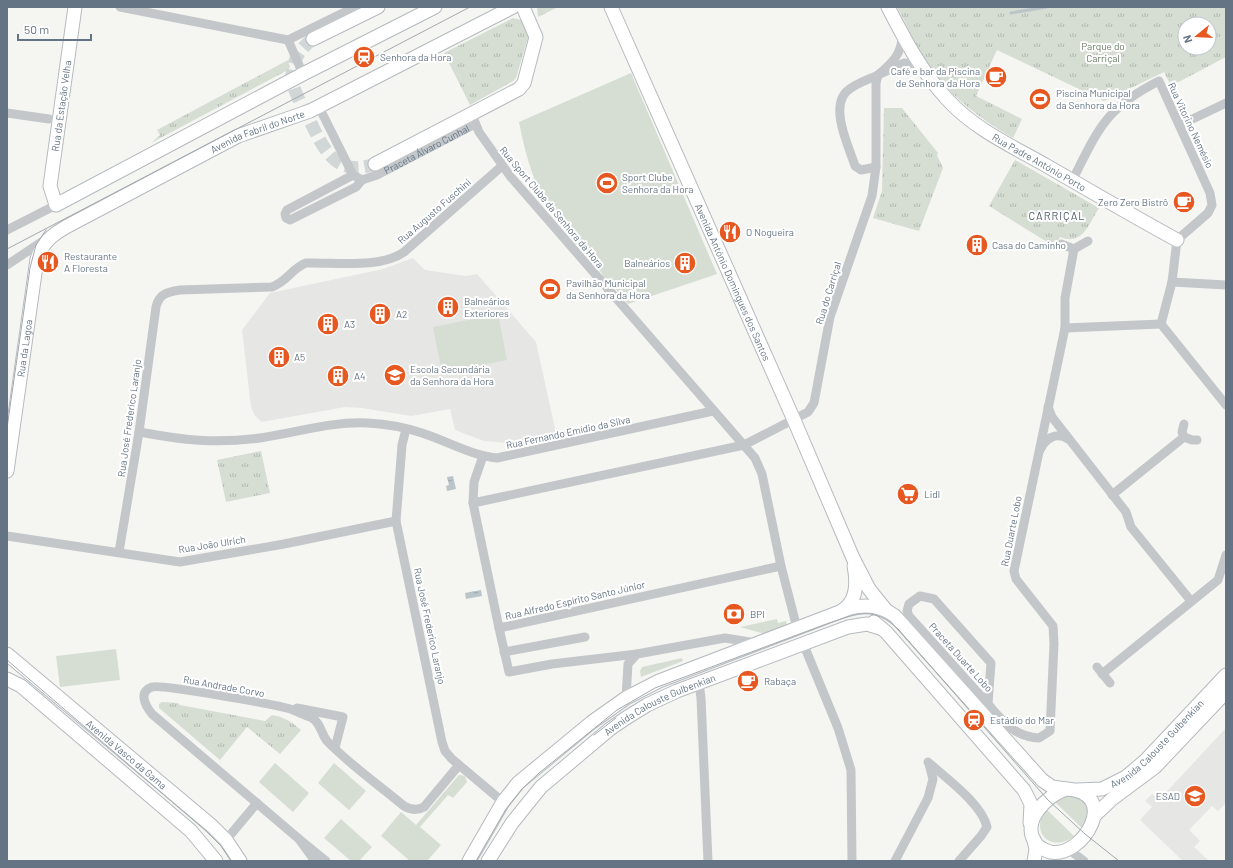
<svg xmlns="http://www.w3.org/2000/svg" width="1233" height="868" font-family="Barlow,sans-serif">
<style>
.built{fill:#e6e7e5}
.grass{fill:url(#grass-tufts);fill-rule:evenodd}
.garden{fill:#d6ddd3}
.water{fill:url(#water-ripples)}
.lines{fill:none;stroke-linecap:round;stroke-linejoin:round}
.stream{stroke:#bac5ca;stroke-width:3}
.secondary-tunnel{stroke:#d1d6d6;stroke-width:13;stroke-dasharray:13 6;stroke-linecap:butt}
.secondary-casing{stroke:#b5babf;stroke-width:15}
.street{stroke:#c3c7ca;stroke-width:9}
.secondary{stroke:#fff;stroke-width:13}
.tram{stroke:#a3a9af;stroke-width:1}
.labels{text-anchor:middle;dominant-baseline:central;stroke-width:4;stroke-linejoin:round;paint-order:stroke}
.park-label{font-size:10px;fill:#677b63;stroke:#fff}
.poi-label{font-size:10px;fill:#647484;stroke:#fff;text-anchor:start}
.street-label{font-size:10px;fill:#647484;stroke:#fff}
.neighbourhood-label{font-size:11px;letter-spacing:1px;fill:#525e69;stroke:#fff}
</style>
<defs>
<pattern id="grass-tufts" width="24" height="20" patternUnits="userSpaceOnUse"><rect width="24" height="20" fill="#d6ddd3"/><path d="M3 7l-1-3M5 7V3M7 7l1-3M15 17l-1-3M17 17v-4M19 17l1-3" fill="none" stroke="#b1b8b1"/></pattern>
<pattern id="water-ripples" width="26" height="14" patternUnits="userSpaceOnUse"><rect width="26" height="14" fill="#bac5ca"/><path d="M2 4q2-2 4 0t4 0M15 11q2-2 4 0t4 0" fill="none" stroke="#9ba5aa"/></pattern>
</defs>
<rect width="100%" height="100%" fill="#f5f6f2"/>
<g class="built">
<polygon points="413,258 425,270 466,276 477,274 536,342 556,433 509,443 484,441 455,430 450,409 411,416 362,408 345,407 262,422 255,416 251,407 242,330 270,293 383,269"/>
<polygon points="1226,728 1226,803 1218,811 1212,806 1189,830 1200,841 1194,847 1208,860 1183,861 1140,820 1152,807 1145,801 1152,794 1159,800"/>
</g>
<g class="grass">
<polygon points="537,7 558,7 538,17"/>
<path d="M897,7h329v50l-55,29 -7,-14 -60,29 -107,-51 -21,46 46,23 -9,19c-36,-21 -68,-46 -90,-81 -10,-16 -17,-34 -26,-50zM1185,24h24v24h-24z"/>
<polygon points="513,18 521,20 529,34 516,78 513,81 470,105 444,53"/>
<polygon points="288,60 290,67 288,70 151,143 160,135 157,130"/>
<polygon points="884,108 902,108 938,153 937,155 943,168 919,231 873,218 882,191"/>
<path d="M1015,160l84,48c-11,17 -16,38 -39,29l-5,10 -66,-41z"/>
<polygon points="261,451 270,493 226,502 217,460"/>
<path d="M162,702l16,1 2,2 85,16 7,-6c12,2 20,7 29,15l-21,24 -33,-27 -27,33 -61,-52v-4z"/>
</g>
<g class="garden">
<path d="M631,73l86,201 -89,30 -19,-23 -3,1 -5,-10c-17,-20 -35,-40 -50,-61 -18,-27 -26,-58 -32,-89z"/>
<polygon points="498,314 507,360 442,373 433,327"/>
<polygon points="777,619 778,623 786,621 787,625 765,634 740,627"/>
<polygon points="116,649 120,680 60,687 56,656"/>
<polygon points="682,658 683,661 641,677 640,671 642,667"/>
<polygon points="275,763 309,793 293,812 259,782"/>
<polygon points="334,763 366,791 349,810 318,783"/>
<polygon points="459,775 465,776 467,782 453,798 448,795 420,827 441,845 427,861 410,861 381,836 401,812 416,825"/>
<polygon points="1069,795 1085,800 1090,814 1082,828 1055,802"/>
<path d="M1046,809l28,27c-23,18 -45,-4 -28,-27z"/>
<polygon points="341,819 372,847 359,861 351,861 324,838"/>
</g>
<g class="water">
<polygon points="453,476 456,489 447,491 446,486 449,485 447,477"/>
<polygon points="481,590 482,596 466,599 465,593"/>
</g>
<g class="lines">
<polyline class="stream" points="1011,13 1046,7"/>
<path class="secondary-tunnel" d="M313,39c-15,11 -22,24 -21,43 4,13 11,26 18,39 14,29 27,57 65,43"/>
<g class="secondary-casing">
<g id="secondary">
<polyline points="75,7 50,186 56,205 303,74 435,7"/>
<path id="s2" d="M611,7l183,413 59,138 16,31 16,20"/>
<path id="s3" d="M888,7c17,33 33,64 59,92 27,30 65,47 100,67 43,25 86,50 130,74"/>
<polyline points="313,39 378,7"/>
<polyline points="375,164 519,89 524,83 536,37 523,7"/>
<path id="s4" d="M7,471l30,-212c7,-22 23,-29 42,-39l159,-84 72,-25 203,-104"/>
<path d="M843,610c15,-10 14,-29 11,-44"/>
<polyline points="874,622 886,632 1024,790 1031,804 1030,823"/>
<path id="s5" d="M7,654l205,172 14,14 14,21"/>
<polyline points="7,679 21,686 191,831 216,861"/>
<path d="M1066,789c56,3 17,70 -16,63 -6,-2 -12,-5 -15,-10 -14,-21 12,-47 31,-53z"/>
<path id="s6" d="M1077,790l25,-1 24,-12 20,-17 80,-85"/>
<polyline points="1095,815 1112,799 1155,767 1226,692"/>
<polyline points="1034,840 1036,849 1034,861"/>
<path d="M469,861l34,-59 15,-19 74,-61 34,-24 33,-17 191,-73c16,-4 31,-3 45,8l147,164 10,7 14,2"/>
<path id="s7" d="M488,861l24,-38 29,-36 69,-58 16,-11 21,-13 30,-14 171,-64 19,-3 13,4"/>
</g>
</g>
<g class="street">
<polyline points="120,7 288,40 355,7"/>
<path d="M902,36c0,18 -10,27 -24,39l26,-12 15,1"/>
<polyline points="288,40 303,74"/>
<path id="s1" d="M319,107l34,68 9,5 15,-5 98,-51"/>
<polyline points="7,113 49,119"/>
<polyline points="472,115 479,132 510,176 755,458 762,474 781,566 797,628"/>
<polyline points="1180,125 1226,103"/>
<path d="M876,167l-15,3 -6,-4c-6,-19 -25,-57 -9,-74 8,-8 21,-12 32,-17"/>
<polyline points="353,175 287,210 285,214 286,218 290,220 356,187 362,180"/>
<path d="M1072,181c26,-51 33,-73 87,-100l51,112 2,12 -4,8 -31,27 -5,42 -11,42 65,81"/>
<polyline points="7,230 56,205"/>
<polyline points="1061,244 1074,249"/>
<polyline points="1074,249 1088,241"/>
<polyline points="7,265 46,239"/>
<polyline points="1172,282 1226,285"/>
<polyline points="1065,328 1161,324"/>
<polyline points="1048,407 1052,417 1126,512 1131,527 1191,601"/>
<polyline points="1184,424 1182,432 1184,437 1192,440 1197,440"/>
<polyline points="406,429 402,445 396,521 442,742 445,751 452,759 503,802"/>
<path d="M139,432c44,8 75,12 121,6 36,-5 71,-17 108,-15 18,1 36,4 54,10 25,8 48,22 75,25l216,-47"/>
<path d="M1040,450c5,-11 16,-19 28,-11"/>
<polyline points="483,456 474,482 473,503 499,628 781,566"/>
<polyline points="1112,495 1184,437"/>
<polyline points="473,503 744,445 808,412 814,403 830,317 872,196 876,167 876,83 878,75"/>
<polyline points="7,536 180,562 284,544 396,521"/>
<path d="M119,552l20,-120 17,-125c3,-13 11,-15 24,-17l92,-3c16,-6 20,-19 34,-24 29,-1 74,6 98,-11l98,-86"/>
<polygon points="920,596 934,599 991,663 988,704 909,616 907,611 909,604"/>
<polyline points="499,628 509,672 552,664 637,654"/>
<polyline points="803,643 838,728 851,770 852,861"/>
<polyline points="504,652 585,637"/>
<polyline points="1097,667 1110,683"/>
<polyline points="1102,674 1218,580 1226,555"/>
<polyline points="699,683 701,698 708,861"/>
<polyline points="626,698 628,664 637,654 725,638 756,643"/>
<path d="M988,704c15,18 27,33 51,34l11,-7 4,-87 -1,-18 -37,-47 -2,-8 51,-243v-30l9,-49"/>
<polyline points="297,708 343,717 335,748"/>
<path d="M928,762c18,16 54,42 59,65l-6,9 -22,25"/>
<path d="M299,839l-147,-125c-7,-9 -14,-22 0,-27 8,-3 129,18 141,23 6,3 13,5 19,8 9,5 9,16 15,23 23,24 52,44 77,65 7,4 13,5 20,1l35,-42"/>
<polyline points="226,840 257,803"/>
<polyline points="1068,849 1084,861"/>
<polyline points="315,861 299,839 326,861"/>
<polyline points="895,861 928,798 933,779 929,764"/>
</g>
<use href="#secondary" class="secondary"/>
<g class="tram">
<polyline points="7,249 470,7"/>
<polyline points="7,428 30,268 36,245 46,230"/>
<polyline points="7,660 206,831 221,846 231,861"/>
<polyline points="594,735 616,718"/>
<path d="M476,861l30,-52 16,-20 17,-16 78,-63 38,-22 174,-65c30,-10 45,-17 70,7l149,170 37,34 34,27"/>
</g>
</g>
<defs>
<g id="station-disc" transform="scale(1.15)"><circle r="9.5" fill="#e75720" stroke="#fff"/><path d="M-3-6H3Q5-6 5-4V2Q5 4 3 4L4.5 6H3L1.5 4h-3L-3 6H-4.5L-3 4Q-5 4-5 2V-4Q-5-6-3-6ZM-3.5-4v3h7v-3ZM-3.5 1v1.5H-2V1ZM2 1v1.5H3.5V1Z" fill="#fff"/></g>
<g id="cafe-disc" transform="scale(1.15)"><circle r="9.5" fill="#e75720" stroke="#fff"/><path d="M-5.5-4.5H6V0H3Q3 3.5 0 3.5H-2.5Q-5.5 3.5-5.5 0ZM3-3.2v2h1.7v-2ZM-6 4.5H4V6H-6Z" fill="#fff"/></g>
<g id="stadium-disc" transform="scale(1.15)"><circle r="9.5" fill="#e75720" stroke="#fff"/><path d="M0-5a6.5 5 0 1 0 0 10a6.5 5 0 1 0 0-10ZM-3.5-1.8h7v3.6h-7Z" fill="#fff"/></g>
<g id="restaurant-disc" transform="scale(1.15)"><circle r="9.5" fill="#e75720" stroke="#fff"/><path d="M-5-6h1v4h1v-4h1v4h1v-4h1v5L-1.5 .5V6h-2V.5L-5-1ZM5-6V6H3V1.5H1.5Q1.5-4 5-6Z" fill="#fff"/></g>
<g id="building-disc" transform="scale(1.15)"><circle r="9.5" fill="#e75720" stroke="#fff"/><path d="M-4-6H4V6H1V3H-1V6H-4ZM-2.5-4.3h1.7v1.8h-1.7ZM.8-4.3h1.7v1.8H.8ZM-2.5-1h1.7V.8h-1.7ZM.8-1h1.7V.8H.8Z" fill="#fff"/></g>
<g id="school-disc" transform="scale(1.15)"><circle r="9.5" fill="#e75720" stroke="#fff"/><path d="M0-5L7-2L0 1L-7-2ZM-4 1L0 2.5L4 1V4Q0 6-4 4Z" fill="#fff"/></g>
<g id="supermarket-disc" transform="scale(1.15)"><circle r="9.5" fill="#e75720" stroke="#fff"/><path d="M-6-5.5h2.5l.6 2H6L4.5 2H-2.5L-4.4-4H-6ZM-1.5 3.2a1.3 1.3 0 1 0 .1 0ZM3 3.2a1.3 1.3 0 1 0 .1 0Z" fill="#fff"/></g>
<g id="bank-disc" transform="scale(1.15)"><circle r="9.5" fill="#e75720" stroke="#fff"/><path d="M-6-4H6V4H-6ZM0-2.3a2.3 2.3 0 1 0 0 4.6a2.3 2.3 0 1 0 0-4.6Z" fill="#fff"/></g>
<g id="university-disc" transform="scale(1.15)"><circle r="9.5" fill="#e75720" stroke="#fff"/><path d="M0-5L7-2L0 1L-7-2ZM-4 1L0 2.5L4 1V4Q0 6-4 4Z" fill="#fff"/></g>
</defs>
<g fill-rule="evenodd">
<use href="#station-disc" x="364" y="57"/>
<use href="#cafe-disc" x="996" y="77"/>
<use href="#stadium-disc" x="1040" y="99"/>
<use href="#stadium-disc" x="607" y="183"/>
<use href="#cafe-disc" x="1184" y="202"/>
<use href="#restaurant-disc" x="730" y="232"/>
<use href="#building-disc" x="977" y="245"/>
<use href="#restaurant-disc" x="48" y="262"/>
<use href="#building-disc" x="685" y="263"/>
<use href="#stadium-disc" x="550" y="289"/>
<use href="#building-disc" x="448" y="307"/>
<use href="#building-disc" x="380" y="314"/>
<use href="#building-disc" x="328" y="324"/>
<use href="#building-disc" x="279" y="357"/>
<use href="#school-disc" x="395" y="375"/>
<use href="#building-disc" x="338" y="376"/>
<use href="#supermarket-disc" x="908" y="494"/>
<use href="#bank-disc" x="734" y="614"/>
<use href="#cafe-disc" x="748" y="681"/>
<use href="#station-disc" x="974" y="720"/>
<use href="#university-disc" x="1195" y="796"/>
</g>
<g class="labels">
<g class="park-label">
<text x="1103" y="46">Parque do<tspan x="1103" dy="12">Carriçal</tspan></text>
</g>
<g class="poi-label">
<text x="380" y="57">Senhora da Hora</text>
<text x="980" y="71" text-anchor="end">Café e bar da Piscina<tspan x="980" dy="12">de Senhora da Hora</tspan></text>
<text x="1056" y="93">Piscina Municipal<tspan x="1056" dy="12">da Senhora da Hora</tspan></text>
<text x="622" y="177">Sport Clube<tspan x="622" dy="12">Senhora da Hora</tspan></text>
<text x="1168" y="202" text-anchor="end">Zero Zero Bistrô</text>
<text x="746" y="232">O Nogueira</text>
<text x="992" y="245">Casa do Caminho</text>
<text x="64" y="256">Restaurante<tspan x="64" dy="12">A Floresta</tspan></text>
<text x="670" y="263" text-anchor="end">Balneários</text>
<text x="566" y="283">Pavilhão Municipal<tspan x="566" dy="12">da Senhora da Hora</tspan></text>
<text x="464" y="301">Balneários<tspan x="464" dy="12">Exteriores</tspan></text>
<text x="396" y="314">A2</text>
<text x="344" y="324">A3</text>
<text x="294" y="357">A5</text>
<text x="410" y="369">Escola Secundária<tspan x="410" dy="12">da Senhora da Hora</tspan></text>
<text x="354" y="376">A4</text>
<text x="924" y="494">Lidl</text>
<text x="750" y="614">BPI</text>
<text x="764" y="681">Rabaça</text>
<text x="990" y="720">Estádio do Mar</text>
<text x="1180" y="796" text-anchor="end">ESAD</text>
</g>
<g class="street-label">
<text transform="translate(61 106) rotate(-82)">Rua da Estação Velha</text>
<text transform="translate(1191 125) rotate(65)">Rua Vitorino Nemésio</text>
<text stroke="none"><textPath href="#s4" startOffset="473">Avenida Fabril do Norte</textPath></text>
<text stroke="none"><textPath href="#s1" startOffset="158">Praceta Álvaro Cunhal</textPath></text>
<text stroke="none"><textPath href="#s3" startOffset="222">Rua Padre António Porto</textPath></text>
<text transform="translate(552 207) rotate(50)">Rua Sport Clube da Senhora da Hora</text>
<text transform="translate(434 211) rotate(-41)">Rua Augusto Fuschini</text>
<text stroke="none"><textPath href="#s2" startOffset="301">Avenida António Domingues dos Santos</textPath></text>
<text transform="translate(828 293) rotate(-73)">Rua do Carriçal</text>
<text stroke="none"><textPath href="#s4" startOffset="124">Rua da Lagoa</textPath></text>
<text transform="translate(129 418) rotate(-82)">Rua José Frederico Laranjo</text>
<text transform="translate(568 432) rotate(-12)">Rua Fernando Emídio da Silva</text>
<text transform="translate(1011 531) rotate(-79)">Rua Duarte Lobo</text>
<text transform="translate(212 544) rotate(-9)">Rua João Ulrich</text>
<text transform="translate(575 600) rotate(-13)">Rua Alfredo Espírito Santo Júnior</text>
<text transform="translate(430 626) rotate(78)">Rua José Frederico Laranjo</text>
<text transform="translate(961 657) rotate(48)">Praceta Duarte Lobo</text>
<text transform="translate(224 686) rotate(10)">Rua Andrade Corvo</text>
<text stroke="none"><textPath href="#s7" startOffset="237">Avenida Calouste Gulbenkian</textPath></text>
<text stroke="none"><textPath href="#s6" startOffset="97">Avenida Calouste Gulbenkian</textPath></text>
<text stroke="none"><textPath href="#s5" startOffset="156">Avenida Vasco da Gama</textPath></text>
</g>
<g class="neighbourhood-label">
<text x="1057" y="215">CARRIÇAL</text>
</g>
</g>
<rect width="1233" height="868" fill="none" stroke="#647484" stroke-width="16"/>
<g transform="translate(1197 36) rotate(252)"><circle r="19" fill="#ffffff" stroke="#c1c7ce"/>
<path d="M0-3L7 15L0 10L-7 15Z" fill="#e75720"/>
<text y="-6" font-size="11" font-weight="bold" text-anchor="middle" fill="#647484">N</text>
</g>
<path d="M18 34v6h73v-6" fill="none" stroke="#647484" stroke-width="2"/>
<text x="24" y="34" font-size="12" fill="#647484" stroke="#ffffff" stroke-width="3" paint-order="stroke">50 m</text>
</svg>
